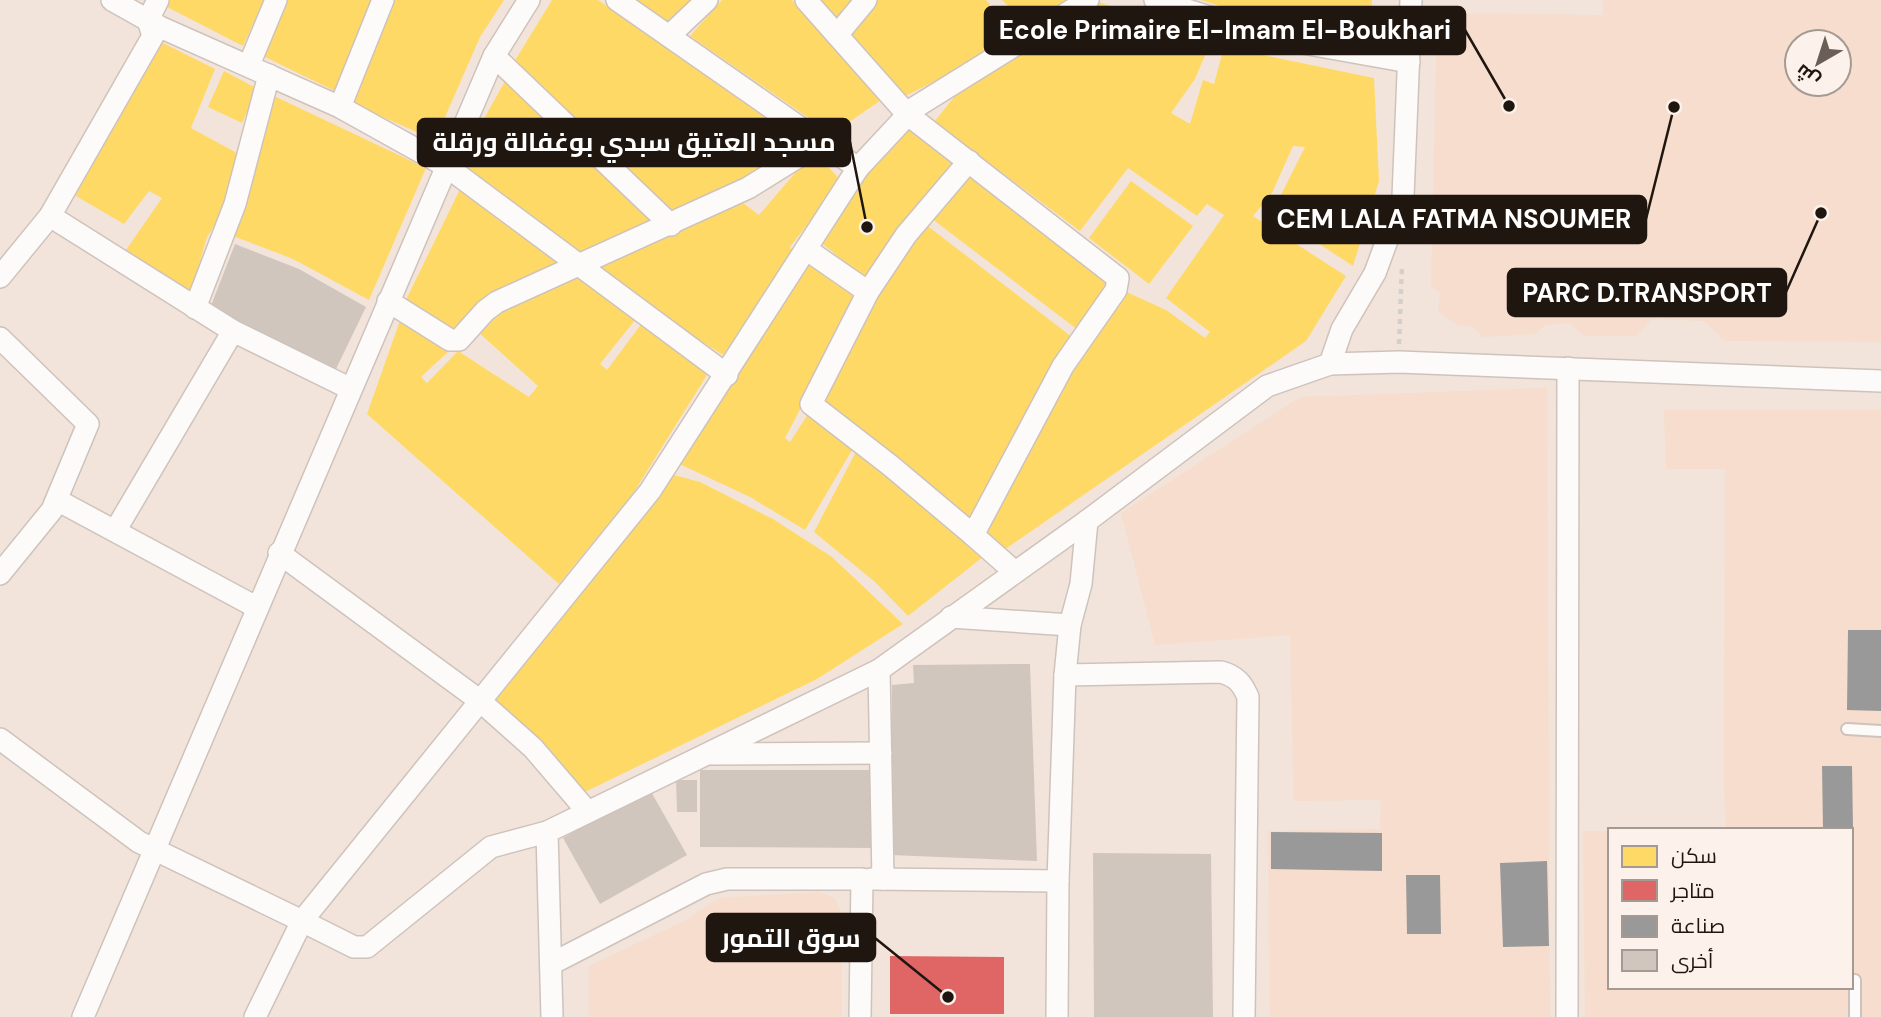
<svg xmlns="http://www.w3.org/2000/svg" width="1881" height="1017" font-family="'DM Sans',Cairo,sans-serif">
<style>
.built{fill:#f7ddcd;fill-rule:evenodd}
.homes{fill:#ffd966}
.shops{fill:#e06666}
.industry{fill:#999}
.building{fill:#d1c6be}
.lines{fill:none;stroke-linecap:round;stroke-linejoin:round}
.service-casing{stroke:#cec3bc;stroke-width:14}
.minor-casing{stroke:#cec3bc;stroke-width:24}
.path{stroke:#d3d0cc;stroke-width:4.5;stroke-dasharray:5 5;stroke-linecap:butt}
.service{stroke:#fdfbf9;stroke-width:10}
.minor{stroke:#fdfbf9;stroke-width:21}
.leader{fill:none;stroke:#201610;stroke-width:2.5}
.callout-dot{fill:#201610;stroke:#fdf2eb;stroke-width:2.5}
.callout{fill:#201610;stroke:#201610;stroke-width:2.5}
.callout-label{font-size:26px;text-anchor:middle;font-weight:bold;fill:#fff}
</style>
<rect width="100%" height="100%" fill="#f2e4da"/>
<g class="built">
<path d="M1603,0h278v342l-156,-1 -21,-20 -51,-2 -17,17h-52l-15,-13 -24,2 -10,9 -52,3 -11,-11h-13l-21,-14 2,-19 -9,-7 6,-273 166,2zM1797,42h42v42h-42z"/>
<polygon points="1547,388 1550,1017 1270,1017 1268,831 1380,829 1381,800 1294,801 1290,635 1155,645 1121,513 1300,397"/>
<polygon points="1664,410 1881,410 1881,1017 1585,1017 1583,831 1610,831 1610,987 1851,987 1851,830 1726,830 1724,786 1725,469 1666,469"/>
<polygon points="818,892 835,898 841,913 842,1017 589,1017 589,966 684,921 719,898"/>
</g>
<g class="homes">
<polygon points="168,0 264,0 243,46 165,6"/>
<polygon points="283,0 375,0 337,92 261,55"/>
<polygon points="389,0 504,0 480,37 435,140 351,103"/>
<polygon points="552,0 598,0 805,145 672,217 511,67"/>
<polygon points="635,0 693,0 669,24"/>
<polygon points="722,0 792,0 881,100 832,134 690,36"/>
<polygon points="816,0 854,0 834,23"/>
<polygon points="875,0 986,0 1015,32 968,65 903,97 846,34"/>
<polygon points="1002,0 1066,0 1025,23"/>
<polygon points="1201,0 1372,0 1370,39 1284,27"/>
<polygon points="1095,1 1212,39 1195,79 1171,113 1190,124 1203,80 1214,84 1224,47 1374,78 1379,181 1353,266 1272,213 1305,147 1293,146 1272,193 1253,216 1346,276 1306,341 1004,550 981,530 1071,361 1120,289 1166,310 1205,338 1210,332 1166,298 1224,215 1207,204 1197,216 1128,168 1080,231 934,122 955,96"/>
<polygon points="151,37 215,69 191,128 246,158 230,202 207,237 191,292 126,250 162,198 149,191 124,224 76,196 98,140"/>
<polygon points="224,71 258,89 242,123 208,107"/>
<polygon points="505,81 660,221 583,256 466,172 480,126"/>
<polygon points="274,96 426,168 369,300 293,259 233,236"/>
<polygon points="907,121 956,161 867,280 818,240 849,192"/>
<polygon points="814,151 841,181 790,247 796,255 723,355 649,308 595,266 736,198 759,215"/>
<polygon points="971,170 1112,280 1078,330 927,215"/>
<polygon points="1131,181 1193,226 1149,284 1089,238"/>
<polygon points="463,183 568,264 457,338 403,306"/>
<polygon points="925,224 1072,337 967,524 816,403 870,302"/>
<polygon points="806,258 862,292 785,438 790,442 810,411 855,445 805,530 750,497 671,460"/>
<polygon points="578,270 639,315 600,364 607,370 645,319 712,367 634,492 559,584 367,414 403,312 452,348 421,377 427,383 458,351 529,397 538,386 477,331 487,312"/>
<polygon points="859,446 988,553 908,616 875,582 814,532"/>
<polygon points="670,474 700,482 773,519 832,557 903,624 817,679 585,792 494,698"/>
</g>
<polygon class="shops" points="890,956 1004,957 1004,1014 890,1014"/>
<g class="industry">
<polygon points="1848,630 1881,630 1881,711 1847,710"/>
<polygon points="1822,766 1852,766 1853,830 1823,830"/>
<polygon points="1271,832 1382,833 1382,871 1271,869"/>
<polygon points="1547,861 1549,946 1503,947 1500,863"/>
<polygon points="1406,875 1440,875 1441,934 1407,934"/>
</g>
<g class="building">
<polygon points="235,244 299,269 366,307 335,371 210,308"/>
<polygon points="1030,664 1037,861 891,855 892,685 914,683 913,665"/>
<polygon points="700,770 872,770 873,848 700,847"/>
<polygon points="676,780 697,780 697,812 677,812"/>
<polygon points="650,790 687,855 600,904 563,838"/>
<polygon points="1093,853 1211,854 1213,1017 1094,1017"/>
</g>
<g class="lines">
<g class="service-casing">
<g id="service">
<polyline points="1847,729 1881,731"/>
<polyline points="1855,980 1855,1017"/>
</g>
</g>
<g class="minor-casing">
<g id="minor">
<polyline points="112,0 160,27 340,107 446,166 727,375"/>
<polyline points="617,0 858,168 914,108 1088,0"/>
<polyline points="806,0 907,114 1118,278 1116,290 1063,366 973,535 1015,572"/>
<polyline points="1155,0 1280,39 1409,62"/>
<polyline points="837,35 866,0"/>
<polyline points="669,36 707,0"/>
<polyline points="494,56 671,225"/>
<polyline points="249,65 276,0"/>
<polyline points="340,107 383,0"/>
<polyline points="50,216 233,331 351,389"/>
<polyline points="806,249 868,292 906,235 969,161"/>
<polyline points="0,277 50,216 153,36 148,20 158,0"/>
<polyline points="868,292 811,404 891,466 973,535"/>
<polyline points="388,301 450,340 459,340 485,311 497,302 748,188 822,142"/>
<polyline points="195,308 235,204 269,75"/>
<polyline points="0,338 88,424 52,510 0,574"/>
<polyline points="1330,364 1342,329 1375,273 1403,197 1411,0"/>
<polyline points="57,500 256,607"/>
<polyline points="115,531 233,331"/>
<polyline points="279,553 479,700 533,748 587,811"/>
<polyline points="951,617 1070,625"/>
<polyline points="879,670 883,879"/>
<path d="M1065,675l156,-3c15,4 21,11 27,25l-4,320"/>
<polyline points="0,739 139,842 302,921 650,491 858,168"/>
<polyline points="712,754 881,753"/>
<polyline points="871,879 1058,881"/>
<polyline points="551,964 706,884 727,879 862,879 860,1017"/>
<polyline points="83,1017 494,56 529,0"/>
<polyline points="255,1017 302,921 354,947 367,947 491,847 547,832"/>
<polyline points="552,1017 547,832 879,670 1087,521"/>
<polyline points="1057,1017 1058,881 1065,675 1070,625 1081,584 1087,521 1267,386 1330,364 1399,362 1881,381"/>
<polyline points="1567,1017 1568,368"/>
</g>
</g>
<polyline class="path" points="1399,344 1402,265"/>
<use href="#service" class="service"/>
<use href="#minor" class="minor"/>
</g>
<path class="leader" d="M1509 106L1465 30M867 227L850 142M1674 107L1646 219M1821 213L1786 292M948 997L875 938"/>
<g class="callout-dot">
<circle cx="1509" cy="106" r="7"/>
<circle cx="867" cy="227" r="7"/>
<circle cx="1674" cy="107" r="7"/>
<circle cx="1821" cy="213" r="7"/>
<circle cx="948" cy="997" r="7"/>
</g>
<g class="callout">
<rect x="985" y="7" width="480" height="47" rx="7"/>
<rect x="418" y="119" width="432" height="47" rx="7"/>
<rect x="1263" y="196" width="383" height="47" rx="7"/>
<rect x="1508" y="269" width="278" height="47" rx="7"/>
<rect x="707" y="914" width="168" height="47" rx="7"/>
</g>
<g class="callout-label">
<text x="1225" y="39">Ecole Primaire El-Imam El-Boukhari</text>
<text x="634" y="151">مسجد العتيق سبدي بوغفالة ورقلة</text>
<text x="1454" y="228">CEM LALA FATMA NSOUMER</text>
<text x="1647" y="302">PARC D.TRANSPORT</text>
<text x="791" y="947">سوق التمور</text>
</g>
<rect x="1608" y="828" width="245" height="161" fill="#fdf2eb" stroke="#a59a93" stroke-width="2"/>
<rect x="1622" y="846" width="35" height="21" fill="#ffd966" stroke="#a59a93" stroke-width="2"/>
<text x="1671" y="863" font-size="21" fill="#201610">سكن</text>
<rect x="1622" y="880" width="35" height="21" fill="#e06666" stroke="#a59a93" stroke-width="2"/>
<text x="1671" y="898" font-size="21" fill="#201610">متاجر</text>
<rect x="1622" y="916" width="35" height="21" fill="#999999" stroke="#a59a93" stroke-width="2"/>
<text x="1671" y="933" font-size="21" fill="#201610">صناعة</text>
<rect x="1622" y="950" width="35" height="21" fill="#d1c6be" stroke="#a59a93" stroke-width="2"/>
<text x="1671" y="968" font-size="21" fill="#201610">أخرى</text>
<g transform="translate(1818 63) rotate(219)"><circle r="33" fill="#fdf2eb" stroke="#a59a93" stroke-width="2"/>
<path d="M0-5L12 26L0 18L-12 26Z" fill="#6a5e57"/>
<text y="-10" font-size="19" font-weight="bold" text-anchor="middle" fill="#201610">ش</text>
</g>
</svg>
